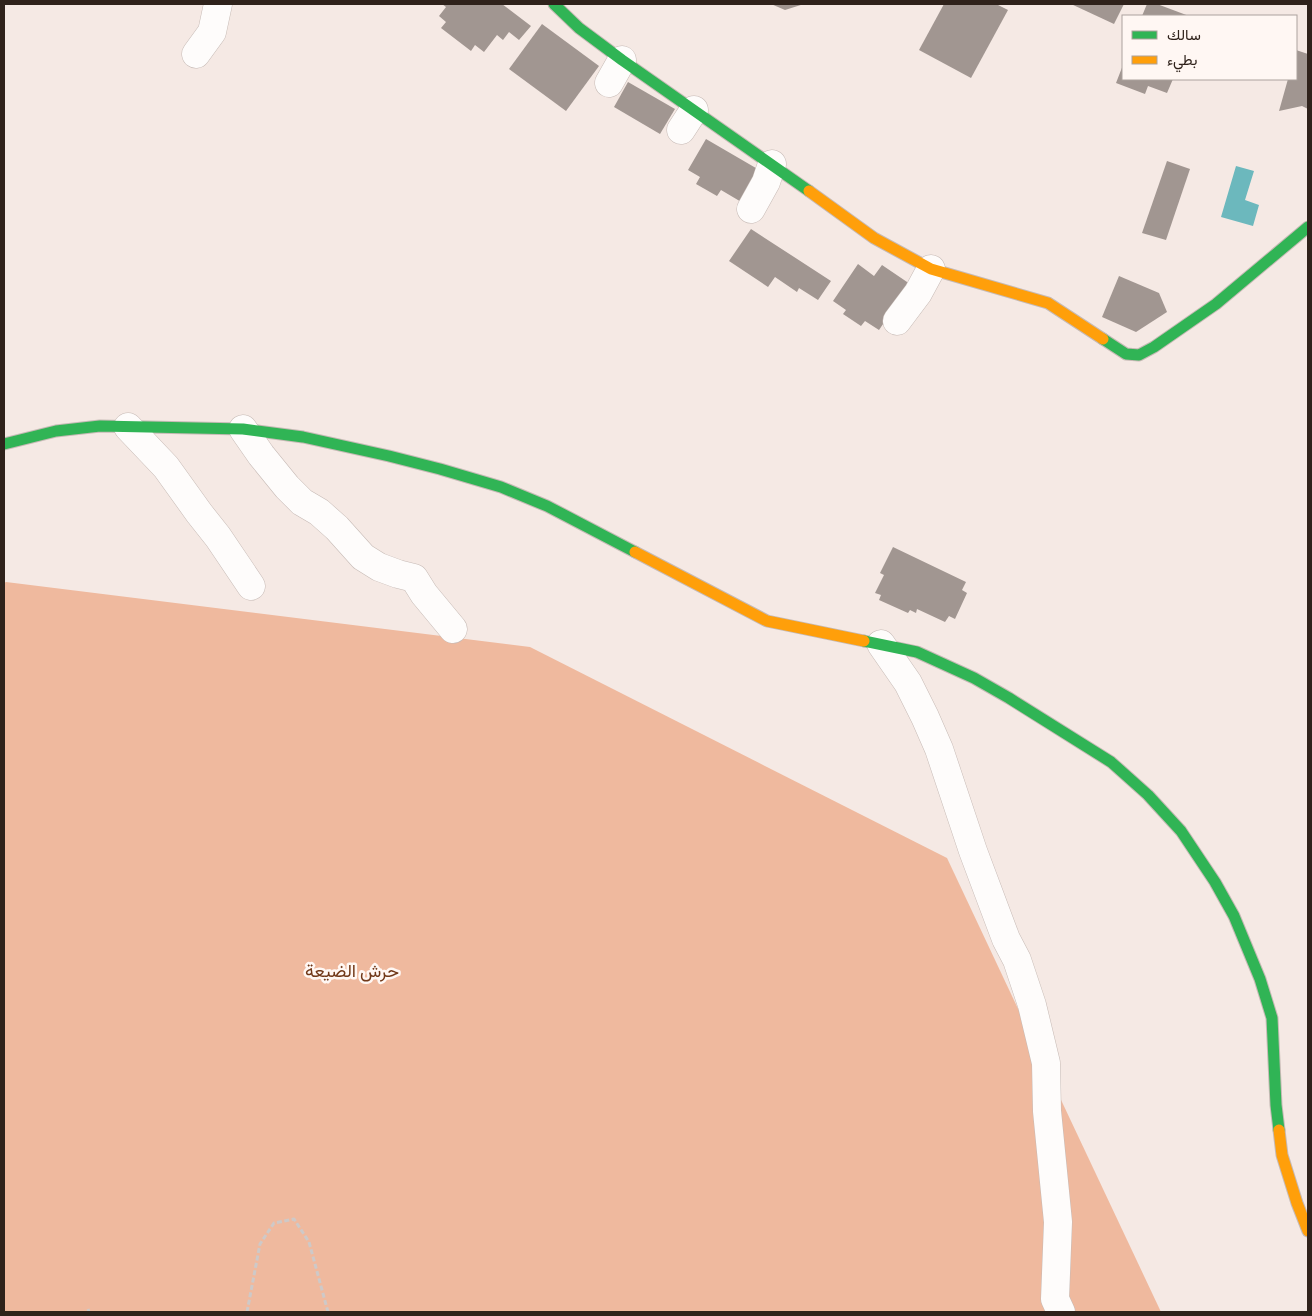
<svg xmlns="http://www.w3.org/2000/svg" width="1312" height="1316" font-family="'Archivo Narrow',Vazirmatn,sans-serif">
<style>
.forest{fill:#efb99e}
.water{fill:#6cb8bd}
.building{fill:#a19691}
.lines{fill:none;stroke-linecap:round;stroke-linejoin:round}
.street-casing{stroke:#c6bab5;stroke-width:29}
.fast-casing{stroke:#c6bab5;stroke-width:13}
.slow-casing{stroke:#c6bab5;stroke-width:13}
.path{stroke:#cec9c8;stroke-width:3;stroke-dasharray:5 2.5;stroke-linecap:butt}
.street{stroke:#fefcfb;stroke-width:28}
.fast{stroke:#30b455;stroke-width:11}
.slow{stroke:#ff9f0a;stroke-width:11}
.labels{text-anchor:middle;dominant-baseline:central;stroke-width:5;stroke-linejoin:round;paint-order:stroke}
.park-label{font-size:18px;fill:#713818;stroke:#fff7f3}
</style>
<rect width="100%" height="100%" fill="#f5e9e4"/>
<polygon class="forest" points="6,582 530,647 947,858 1161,1312 4,1312 4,583"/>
<polygon class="water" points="1236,166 1254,171 1245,200 1259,205 1253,226 1221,217"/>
<g class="building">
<polygon points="442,4 502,4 531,26 519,40 509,32 503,40 497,35 484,52 475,45 471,51 441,28 446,22 439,16 446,7"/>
<polygon points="771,4 804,4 785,10"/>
<polygon points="944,4 996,4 1008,10 971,78 919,50"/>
<polygon points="1071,4 1124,4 1114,24"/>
<polygon points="1147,4 1157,4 1189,16 1142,16"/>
<polygon points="542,24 599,66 566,111 509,69"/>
<polygon points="1296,50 1308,54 1308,109 1302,106 1279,111 1288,79 1296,79"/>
<polygon points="1123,65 1123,79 1173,79 1167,93 1148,86 1145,94 1116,83"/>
<polygon points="628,82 675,109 660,134 614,107"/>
<polygon points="706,139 761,171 743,203 721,190 717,196 696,184 700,177 688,170"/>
<polygon points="1167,161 1190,169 1166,240 1142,233"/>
<polygon points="751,229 831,281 818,300 799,288 797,292 775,277 768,287 729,261"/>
<polygon points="858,264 874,276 882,265 910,284 879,330 865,321 861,326 843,314 846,310 833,301"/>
<polygon points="1119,276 1159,293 1167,312 1136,332 1102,317"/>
<polygon points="893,547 966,582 962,590 967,593 955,619 949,616 945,622 917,609 916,613 910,610 908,613 879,600 881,595 875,593 884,575 880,573"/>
</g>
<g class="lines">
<g class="street-casing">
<g id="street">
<polyline points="196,54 212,32 218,4"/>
<polyline points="609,83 622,60"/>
<polyline points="681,130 694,110"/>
<polyline points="751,209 766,182 772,164"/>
<polyline points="897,321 918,293 931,269"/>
<polyline points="128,427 166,467 199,513 218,537 251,586"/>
<polyline points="243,429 261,455 287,487 302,502 319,512 337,528 363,557 379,567 398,574 414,578 424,594 453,629"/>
<polyline points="881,644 908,683 925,717 939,749 973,851 1006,939 1017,960 1032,1005 1046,1063 1047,1111 1058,1222 1055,1299 1061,1312"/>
</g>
</g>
<g class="fast-casing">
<g id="fast">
<polyline points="554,4 579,28 622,60 809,191"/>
<polyline points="1103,339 1126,354 1139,355 1154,347 1216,304 1308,227"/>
<polyline points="4,444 56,431 100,426 243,429 303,437 389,456 440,469 501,487 547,506 635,552"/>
<polyline points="864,641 917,652 974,678 1009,698 1111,762 1148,795 1181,831 1215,882 1234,916 1260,979 1272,1018 1276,1105 1279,1130"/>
</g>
</g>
<g class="slow-casing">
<g id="slow">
<polyline points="809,191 874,238 931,269 1048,303 1103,339"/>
<polyline points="635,552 767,621 864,641"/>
<polyline points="1279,1130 1282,1155 1297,1203 1308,1231"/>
</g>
</g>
<g class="path">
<polyline points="88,1309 89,1312"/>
<polyline points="247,1312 260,1244 274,1223 294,1219 309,1242 328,1312"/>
</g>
<use href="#street" class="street"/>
<use href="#fast" class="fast"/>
<use href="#slow" class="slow"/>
</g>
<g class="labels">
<g class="park-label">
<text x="352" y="970">حرش الضيعة</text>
</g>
</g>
<rect width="1312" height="1316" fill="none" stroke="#2f221b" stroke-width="10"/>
<rect x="1122" y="15" width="175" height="65" fill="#fff7f3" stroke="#aca29d"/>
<rect x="1132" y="31" width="25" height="8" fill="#30b455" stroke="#aca29d"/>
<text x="1167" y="40" font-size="15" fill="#2f221b">سالك</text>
<rect x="1132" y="56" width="25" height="8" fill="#ff9f0a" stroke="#aca29d"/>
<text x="1167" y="65" font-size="15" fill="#2f221b">بطيء</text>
</svg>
